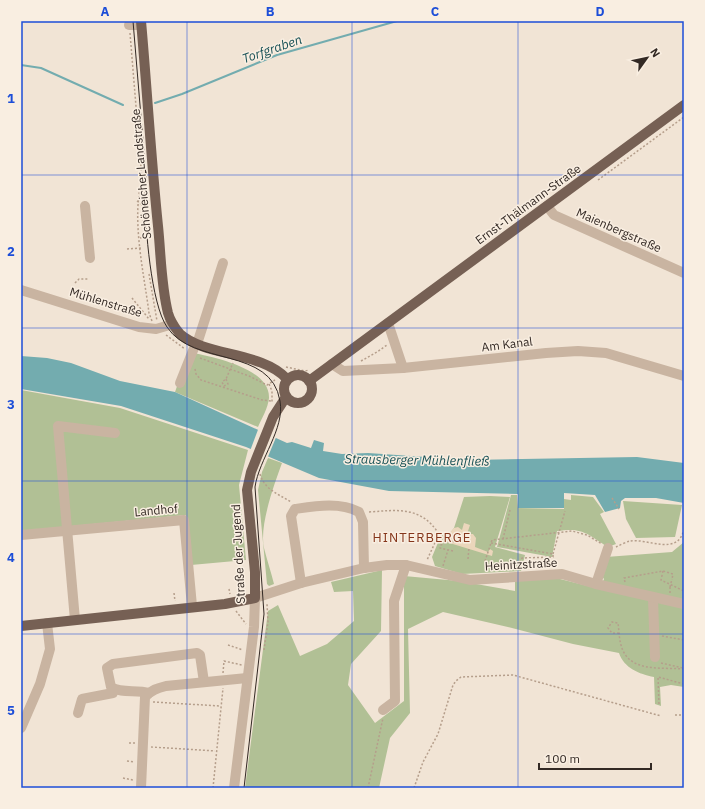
<svg xmlns="http://www.w3.org/2000/svg" width="705" height="809" font-family="'IBM Plex Sans',sans-serif">
<style>
.green{fill:#b1c095}
.plaza{fill:#ebd6bb}
.water{fill:#73acaf}
.pier{fill:#f1e4d5}
.lines{fill:none;stroke-linecap:round;stroke-linejoin:round}
.stream{stroke:#73acaf;stroke-width:2}
.path{stroke:#b59e8b;stroke-width:1.5;stroke-dasharray:2 2;stroke-linecap:butt}
.minor{stroke:#c9b4a1;stroke-width:10}
.major{stroke:#766054;stroke-width:10}
.tram{stroke:#332924;stroke-width:1}
.path-bridge{stroke:#b59e8b;stroke-width:1.5;stroke-dasharray:2 2;stroke-linecap:butt}
.grid{fill:none;stroke:#1d4ed8;stroke-width:1;stroke-opacity:0.55}
.labels{text-anchor:middle;dominant-baseline:central;stroke-width:3;stroke-linejoin:round;paint-order:stroke}
.street-label{font-size:12px;fill:#332924;stroke:#f9eee1}
.water-label{font-size:13px;font-style:italic;fill:#185156;stroke:#f9eee1}
.neighbourhood-label{font-size:13px;letter-spacing:1px;fill:#85351a;stroke:#f9eee1}
.neatline{fill:none;stroke:#1d4ed8;stroke-width:1.5}
.grid-label{font-size:13px;text-anchor:middle;font-weight:bold;fill:#1d4ed8}
</style>
<rect width="100%" height="100%" fill="#f1e4d5"/>
<g class="green">
<path d="M189,352c24,5 81,16 80,46 -1,10 -7,20 -11,29l-83,-35z"/>
<polygon points="21,390 120,408 248,450 239,485 246,560 191,565 186,515 21,531"/>
<path d="M268,458l14,5c-8,22 -23,63 -18,85 3,12 7,24 10,36l-5,2 -2,-2 -9,-94 4,-18z"/>
<path d="M511,495h6l1,13 46,1v-10l7,1v-5l22,2 11,15 -4,2 16,30 -8,3c-21,-13 -25,-20 -51,-16l-5,26 -55,-10z"/>
<polygon points="490,496 510,497 495,547 525,555 521,571 462,574 435,566 432,557 442,533 446,538 454,528 464,497"/>
<polygon points="623,501 682,505 675,537 636,538 626,519"/>
<path d="M684,542v145l-13,-2 -11,2 1,19 -6,-2 -1,-27c-15,-3 -30,-9 -35,-24l-46,-9 -61,-16 -69,-16 -35,17 2,84 -20,25 -11,50h-134l23,-177 10,-6 22,51 27,-12 27,-23 -1,-30 -19,1 -3,-10 51,-12 -1,61 -30,33 -3,21 27,38 29,-22v-125l55,5 56,10v-10l37,-4 48,12 4,-10 -2,-3 4,-19 66,-5z"/>
</g>
<polygon class="plaza" points="464,523 470,525 467,534 473,534 476,538 475,547 488,552 490,549 493,551 492,556 443,541 454,528 458,527 462,530"/>
<polygon class="water" points="21,356 47,358 71,363 120,381 175,392 287,443 292,442 311,448 314,440 324,443 323,451 342,454 368,453 469,460 637,457 684,463 684,503 656,498 625,498 621,501 620,508 605,512 595,495 564,493 564,508 518,508 518,494 389,491 319,478 246,447 121,406 21,389"/>
<polygon class="pier" points="259,427 277,435 267,459 250,451"/>
<g class="lines">
<g class="stream">
<polyline points="21,65 41,68 123,105"/>
<polyline points="155,103 182,94 277,55 397,21"/>
</g>
<g class="path">
<path d="M130,33l12,147c-11,39 2,93 7,133l3,8"/>
<polyline points="598,180 684,117"/>
<polyline points="137,201 141,204 148,204"/>
<polyline points="142,204 144,231 150,230"/>
<polyline points="140,238 145,237"/>
<polyline points="127,249 141,248"/>
<polyline points="149,274 157,321"/>
<polyline points="75,283 79,279 89,279"/>
<polyline points="132,298 149,319"/>
<polyline points="166,335 185,349"/>
<polyline points="200,358 249,376 267,385 275,380"/>
<polyline points="361,361 377,352 387,345"/>
<polyline points="286,367 305,371 309,370"/>
<polyline points="195,369 196,374 201,380 262,400 272,401"/>
<polyline points="226,379 228,384 224,386 222,382 226,379 233,363"/>
<polyline points="269,384 272,391 272,402"/>
<path d="M260,474c4,15 18,20 31,28"/>
<polyline points="612,498 619,509"/>
<path d="M369,512c29,-2 52,-6 70,22l-12,26"/>
<polyline points="503,539 510,510"/>
<polyline points="491,543 553,554 553,557 522,558 519,565"/>
<path d="M616,547c4,-2 10,-5 14,-6 18,-3 48,16 54,-12"/>
<polyline points="453,551 440,548 441,545 447,542 459,541"/>
<polyline points="553,554 565,511"/>
<polyline points="468,559 469,547"/>
<polyline points="485,561 492,540 572,531 587,535 602,544"/>
<polyline points="443,566 448,550"/>
<polyline points="663,571 661,580 684,591"/>
<polyline points="625,582 624,578 663,571 673,574 672,579"/>
<polyline points="229,589 230,594"/>
<polyline points="174,593 175,601"/>
<polyline points="670,593 670,587"/>
<polyline points="236,611 246,624"/>
<path d="M619,633h-7l-4,-5 4,-6 6,1c1,7 1,15 3,22 7,28 40,22 63,24"/>
<polyline points="662,636 684,640"/>
<polyline points="228,645 243,650"/>
<polyline points="264,650 268,622 267,604"/>
<polyline points="661,663 683,668"/>
<polyline points="223,673 224,661 242,665"/>
<polyline points="153,702 220,706"/>
<polyline points="659,704 658,677 684,684"/>
<polyline points="675,715 684,715"/>
<polyline points="129,743 135,743"/>
<polyline points="151,747 215,751"/>
<polyline points="127,761 134,762"/>
<polyline points="123,778 133,780"/>
<polyline points="213,788 223,688"/>
<polyline points="368,788 383,718"/>
<polyline points="414,788 423,762 438,734 453,685 456,681 461,677 513,675 661,716"/>
</g>
<g class="minor">
<polyline points="129,25 141,25"/>
<polyline points="85,206 90,258"/>
<polyline points="547,206 554,215 684,273"/>
<polyline points="21,290 139,327 156,329 173,324"/>
<polyline points="388,323 403,368"/>
<polyline points="197,344 223,263"/>
<polyline points="332,364 343,371 403,368 546,353 578,351 606,353 684,376"/>
<polyline points="180,383 196,343"/>
<polyline points="21,535 184,520 192,606"/>
<path d="M301,583l-10,-67 4,-7c21,-3 45,-7 64,3l4,10 1,46"/>
<polyline points="596,584 608,548"/>
<polyline points="653,598 655,657"/>
<polyline points="75,620 58,426 115,433"/>
<path d="M149,693c-13,-4 -27,1 -38,-6l-4,-19 6,-4 84,-11 3,2 4,27"/>
<polyline points="383,710 395,701 394,601 406,565"/>
<polyline points="78,713 82,699 113,693 114,689"/>
<polyline points="21,728 40,684 50,649 47,623"/>
<path d="M141,788l4,-91c6,-7 13,-9 21,-11l81,-8"/>
<polyline points="234,788 254,627 255,598 301,583 364,568 387,565 406,565 470,580 562,574 596,584 684,604"/>
</g>
<g class="major">
<path d="M141,21c6,68 10,137 17,205 3,29 3,59 10,87 2,7 7,15 12,21 26,23 81,17 107,45"/>
<circle cx="298" cy="389" r="14"/>
<polyline points="309,381 684,105"/>
<polyline points="21,626 225,604 255,598 255,572 247,490 251,472 273,417 286,397"/>
</g>
<g class="tram">
<polyline points="133,21 146,177"/>
<path d="M146,172c0,8 -1,16 -1,24 0,30 6,108 22,131 26,40 104,19 113,74 5,28 -21,58 -25,86l9,127 -20,174"/>
</g>
<polyline class="path-bridge" points="670,587 672,579"/>
</g>
<path class="grid" d="M187,21v767M352,21v767M518,21v767M21,175h663M21,328h663M21,481h663M21,634h663"/>
<g class="labels">
<g class="street-label">
<text transform="translate(141 174) rotate(-95)">Schöneicher Landstraße</text>
<text transform="translate(528 204) rotate(-36)">Ernst-Thälmann-Straße</text>
<text transform="translate(619 230) rotate(24)">Maienbergstraße</text>
<text transform="translate(106 302) rotate(17)">Mühlenstraße</text>
<text transform="translate(507 344) rotate(-7)">Am Kanal</text>
<text transform="translate(156 510) rotate(-5)">Landhof</text>
<text transform="translate(238 554) rotate(-93)">Straße der Jugend</text>
<text transform="translate(521 564) rotate(-3)">Heinitzstraße</text>
</g>
<g class="water-label">
<text transform="translate(272 49) rotate(-19)">Torfgraben</text>
<text transform="translate(417 460) rotate(1)">Strausberger Mühlenfließ</text>
</g>
<g class="neighbourhood-label">
<text x="422" y="537">HINTERBERGE</text>
</g>
</g>
<rect width="705" height="809" fill="none" stroke="#f9eee1" stroke-width="44"/>
<g transform="translate(647 58) rotate(57)" stroke="#f9eee1" stroke-width="3" paint-order="stroke">
<path d="M0-3L7 15L0 10L-7 15Z" fill="#332924"/>
<text y="-6" font-size="11" font-weight="bold" text-anchor="middle" fill="#332924">N</text>
</g>
<path d="M539 763v6h112v-6" fill="none" stroke="#332924" stroke-width="2"/>
<text x="545" y="763" font-size="12" fill="#332924" stroke="#f9eee1" stroke-width="3" paint-order="stroke">100 m</text>
<rect x="22" y="22" width="661" height="765" class="neatline"/>
<g class="grid-label">
<text x="105" y="16">A</text>
<text x="270" y="16">B</text>
<text x="435" y="16">C</text>
<text x="600" y="16">D</text>
<text x="11" y="103">1</text>
<text x="11" y="256">2</text>
<text x="11" y="409">3</text>
<text x="11" y="562">4</text>
<text x="11" y="715">5</text>
</g>
</svg>
